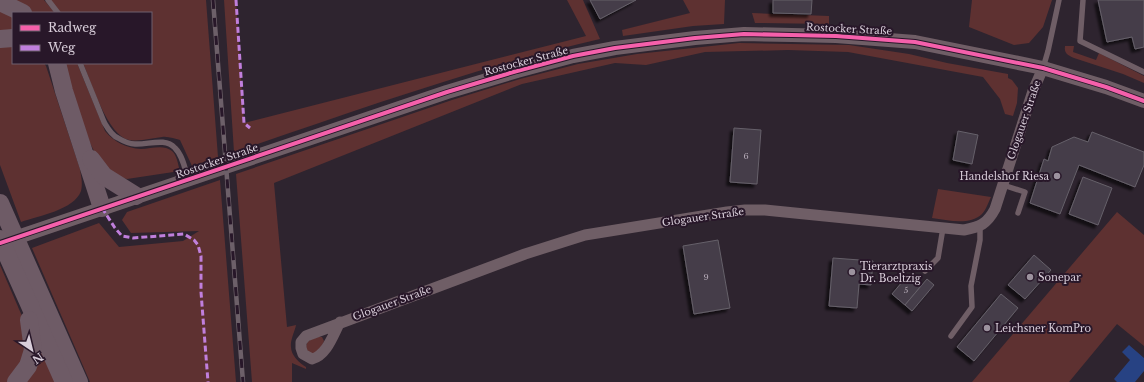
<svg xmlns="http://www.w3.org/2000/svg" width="1144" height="382" font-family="'Libre Baskerville',serif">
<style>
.green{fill:#5e3131}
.water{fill:#274283}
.building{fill:#443e48;stroke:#66606a;filter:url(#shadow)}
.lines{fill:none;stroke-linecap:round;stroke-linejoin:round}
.service{stroke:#6f5e66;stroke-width:5.5}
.minor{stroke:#6f5e66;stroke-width:11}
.tertiary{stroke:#6f5e66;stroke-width:14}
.trunk{stroke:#6e5b66;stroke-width:18}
.rail-casing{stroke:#6d6069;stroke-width:4.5}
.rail{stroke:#281729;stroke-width:3;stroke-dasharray:9;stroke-linecap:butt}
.quiet{stroke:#c07fdc;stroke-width:3;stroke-dasharray:6 3;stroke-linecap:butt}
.cycleway-casing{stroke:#281729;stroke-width:6}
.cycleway{stroke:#f560ab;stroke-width:4}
.poi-dot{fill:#9c929e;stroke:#281729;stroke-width:1.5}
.labels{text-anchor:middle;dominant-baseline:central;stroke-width:4;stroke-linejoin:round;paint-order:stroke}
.number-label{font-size:8px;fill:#b3a9b5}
.street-label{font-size:10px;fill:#d8cdd9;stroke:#281729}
.poi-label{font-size:10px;fill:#d8cdd9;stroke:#281729;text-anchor:start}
</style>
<defs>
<filter id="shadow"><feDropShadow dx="-3.5" dy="3.5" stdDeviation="1" flood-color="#0009"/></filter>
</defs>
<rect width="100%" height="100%" fill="#2e242f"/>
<g class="green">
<polygon points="9,0 44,0 55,13 29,13"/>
<path d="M50,0h156l12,157 -26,9 -12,-26c-5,-1 -12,-4 -18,-3 -11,1 -21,5 -33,3 -21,-4 -38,-58 -46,-77h68v-50h-91z"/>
<path d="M224,0h12l8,123 342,-87 -19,-36h16l17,39c-124,28 -245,72 -366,113z"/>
<polygon points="683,0 725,0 724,24 693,26 623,36 622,30 690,13"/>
<polygon points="972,0 1052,0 1043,27 1029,43 1014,45 969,27"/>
<polygon points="0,7 13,14 13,34 0,35"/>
<polygon points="752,13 829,16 829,24 755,23"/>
<path d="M739,43l110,2 60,9 38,9 61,11v4l4,2 6,8 -1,15 -4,13 -8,-2 -5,-15 -17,-22 -135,-25 -60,-2 -83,2 -59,13 -31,-2 -93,21 -248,99 13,144 9,-2c-1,6 -6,15 -5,22 0,8 8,16 15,20v2l-14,-6v19h-40l-16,-208 216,-74 68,-21 58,-15 59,-10z"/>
<path d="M13,44v19h31l2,3 34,103c1,7 3,15 1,22 -7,19 -43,25 -60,31l-21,-57v-120z"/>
<path d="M1065,46h9l-1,6 23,8 3,-7 45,23v7l-21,-9 -49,-16c-7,-3 -10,-5 -9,-12z"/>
<path d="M62,63h15l28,68c9,11 21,17 36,18 10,0 22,-5 31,2 5,4 6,14 8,20l-53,8 -7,-2 -7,-4 -16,-16 -7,-14z"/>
<polygon points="220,180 236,382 90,382 32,248 99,223 119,247 183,241 199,231 131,233 122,220 127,212"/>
<path d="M938,189l53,8c-3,6 -5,13 -9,17 -13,12 -34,6 -50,4z"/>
<polygon points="1117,212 1144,235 1144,346 1117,324 1069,382 972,382"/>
<polygon points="0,265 28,330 23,363 9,382 0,382"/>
<path d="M318,337h4l2,4 -4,9 -7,4 -5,-2 -2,-4c0,-8 6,-9 12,-11z"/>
<polygon points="38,339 58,382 22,382"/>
</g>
<polygon class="water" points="1129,345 1144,358 1144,371 1135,382 1117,382 1114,379 1130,360 1122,352"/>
<g class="building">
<polygon points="590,0 636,0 600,19"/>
<polygon points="773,0 812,0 811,14 773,13"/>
<polygon points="1098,0 1144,0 1144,47 1135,49 1132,37 1107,42"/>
<polygon points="734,128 761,130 757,184 730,182"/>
<polygon points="958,131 978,135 972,164 953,160"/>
<polygon points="1092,132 1144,152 1144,165 1135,187 1079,165 1060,214 1030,203 1044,159 1048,161 1052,147 1074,137 1088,142"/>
<polygon points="1083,177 1112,188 1098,225 1069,214"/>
<polygon points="718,240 730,308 694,314 683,246"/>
<polygon points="1034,255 1051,270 1025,299 1008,285"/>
<polygon points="833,258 873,261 871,285 859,284 857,308 829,306"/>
<polygon points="908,275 921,286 905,305 892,294"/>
<polygon points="927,279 934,285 912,311 905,305"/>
<polygon points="1001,294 1018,308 974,361 957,347"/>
</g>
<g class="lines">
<g class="service">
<polyline points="48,0 58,13"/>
<polyline points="1083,0 1080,41 1144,72"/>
<path d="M80,63l24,59c3,5 7,13 14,16 5,3 11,6 17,6 13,1 30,-7 40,4 8,8 10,21 13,31"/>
<polyline points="1043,68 1048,51 1059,0"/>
<polyline points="1003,185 1025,192 1018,213"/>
<polyline points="925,271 938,258 943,228"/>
<polyline points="951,336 972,307 971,286 980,240 980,225"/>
</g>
<path class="minor" d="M340,322c-7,13 -13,33 -28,37l-9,-5 -2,-6v-6l5,-6 219,-82 60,-19 142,-23 18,-2h20l199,20c16,-3 23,-6 31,-21l38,-118 10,-23"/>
<polyline class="tertiary" points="6,241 447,92 517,71 573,56 615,48 695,38 744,34 792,35 836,36 915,42 1043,68 1106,87 1144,101"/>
<g class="trunk">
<polyline points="0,2 23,13"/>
<polyline points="0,39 13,38"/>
<polyline points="57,63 64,91 102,208"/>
<polyline points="91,159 104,176 136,196"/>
<polyline points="0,203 79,382"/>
<polyline points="0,239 64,382"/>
<polyline points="16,382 28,366 33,350 29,320"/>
</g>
<g class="rail-casing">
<polyline id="rail" points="213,0 243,382"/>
</g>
<use href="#rail" class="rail"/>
<g class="quiet">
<polyline points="236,0 244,123 250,128"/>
<polyline points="102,208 115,228 122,236 133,238 184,234 194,240 198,245 201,256 201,292 208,382"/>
</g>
<g class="cycleway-casing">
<polyline id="cycleway" points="0,243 447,92 517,71 573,56 615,48 695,38 744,34 792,35 836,36 915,42 1043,68 1106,87 1144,101"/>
</g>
<use href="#cycleway" class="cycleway"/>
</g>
<g class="poi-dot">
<circle cx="1057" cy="176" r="4"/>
<circle cx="852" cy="272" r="4"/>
<circle cx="1030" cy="277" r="4"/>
<circle cx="987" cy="328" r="4"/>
</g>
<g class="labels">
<g class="number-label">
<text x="746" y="156">6</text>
<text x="706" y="277">9</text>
<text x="906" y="290">5</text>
</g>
<g class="street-label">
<text transform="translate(849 29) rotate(3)">Rostocker Straße</text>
<text transform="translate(526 61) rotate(-15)">Rostocker Straße</text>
<text transform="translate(1024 120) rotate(-71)">Glogauer Straße</text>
<text transform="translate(217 161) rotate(-19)">Rostocker Straße</text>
<text transform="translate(703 217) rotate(-8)">Glogauer Straße</text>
<text transform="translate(392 303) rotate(-20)">Glogauer Straße</text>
</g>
<g class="poi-label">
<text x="1049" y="176" text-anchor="end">Handelshof Riesa</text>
<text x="860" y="266">Tierarztpraxis<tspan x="860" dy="12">Dr. Boeltzig</tspan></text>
<text x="1038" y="277">Sonepar</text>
<text x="995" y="328">Leichsner KomPro</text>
</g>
</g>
<rect x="12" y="12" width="140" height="52" fill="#281729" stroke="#6e606f"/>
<rect x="20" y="25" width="20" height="6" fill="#f560ab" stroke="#6e606f"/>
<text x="48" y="32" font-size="12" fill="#d8cdd9">Radweg</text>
<rect x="20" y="45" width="20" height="6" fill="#c07fdc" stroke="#6e606f"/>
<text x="48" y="52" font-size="12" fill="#d8cdd9">Weg</text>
<g transform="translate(32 350) rotate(145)" stroke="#281729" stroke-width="3" paint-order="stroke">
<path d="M0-3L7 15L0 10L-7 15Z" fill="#d8cdd9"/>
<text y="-6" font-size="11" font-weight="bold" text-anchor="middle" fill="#d8cdd9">N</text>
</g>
</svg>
